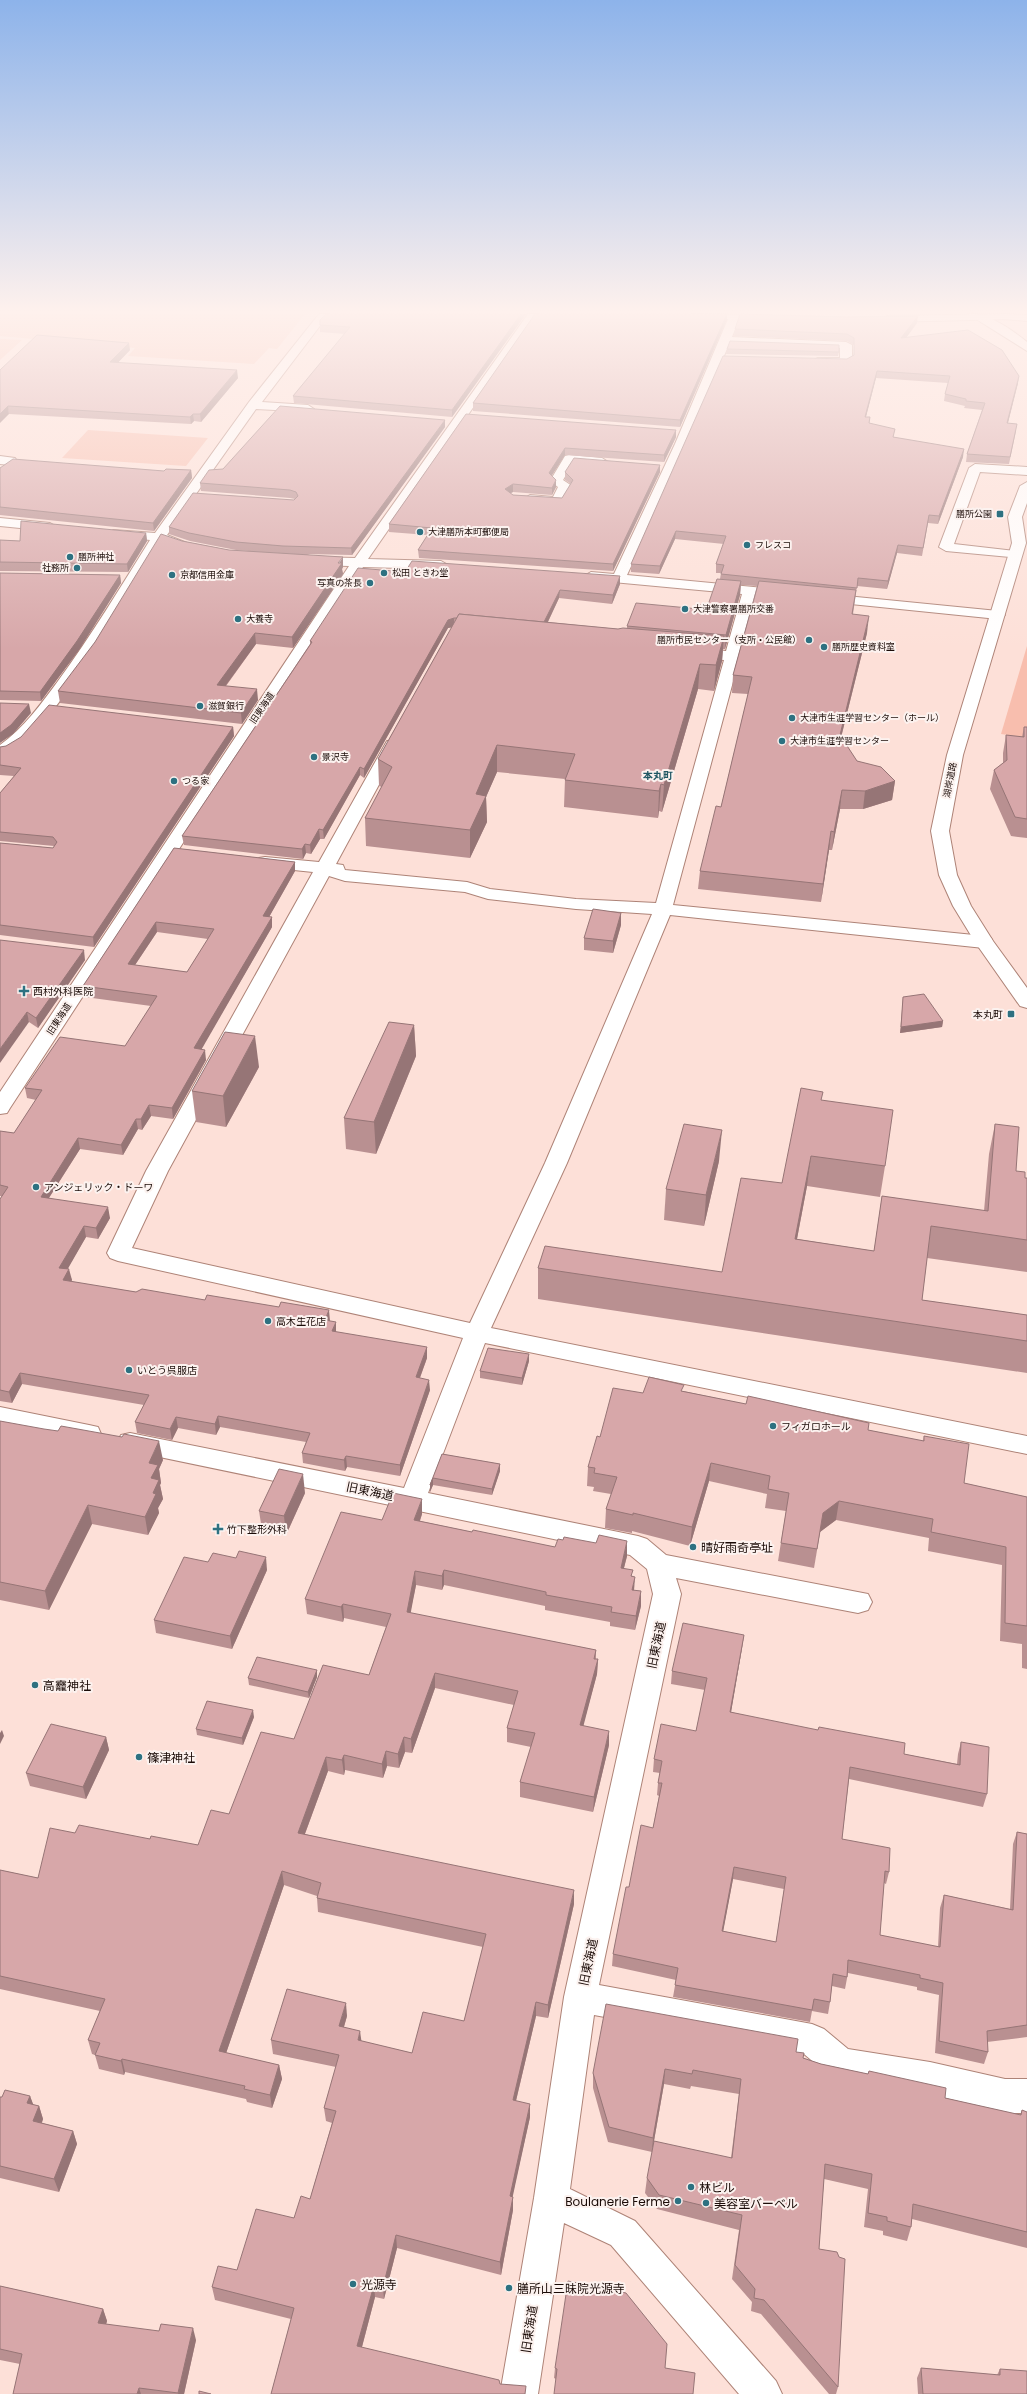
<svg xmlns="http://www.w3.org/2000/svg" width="1027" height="2394" font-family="Poppins,'Noto Sans JP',sans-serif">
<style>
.green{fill:#f8beae}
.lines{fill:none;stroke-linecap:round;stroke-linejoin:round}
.minor-casing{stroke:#ae8377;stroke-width:2}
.major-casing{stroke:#ae8377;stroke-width:2}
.minor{fill:#fff;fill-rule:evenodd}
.major{fill:#fff;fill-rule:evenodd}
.wall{fill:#b99091;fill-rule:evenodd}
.shaded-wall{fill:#967576}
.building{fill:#d7a7a9;stroke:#967576;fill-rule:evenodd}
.poi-dot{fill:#2d7181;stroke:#fcf2ef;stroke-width:1.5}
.labels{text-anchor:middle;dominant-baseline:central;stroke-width:4;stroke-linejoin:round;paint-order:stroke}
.far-poi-label{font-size:9px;fill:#1a0b07;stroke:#fcf2ef;text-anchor:start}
.far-street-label{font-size:9px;fill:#1a0b07;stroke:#fcf2ef}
.far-quarter-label{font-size:10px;font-weight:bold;fill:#205763;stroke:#fcf2ef}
.poi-label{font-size:10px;fill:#1a0b07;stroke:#fcf2ef;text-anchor:start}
.near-street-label{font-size:12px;fill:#1a0b07;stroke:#fcf2ef}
.near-poi-label{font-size:12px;fill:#1a0b07;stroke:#fcf2ef;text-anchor:start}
</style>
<rect width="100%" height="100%" fill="#fde0d8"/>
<g class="green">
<polygon points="0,314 305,314 277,349 269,348 254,364 128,356 135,348 0,336"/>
<polygon points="0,339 22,340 0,360"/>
<polygon points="88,430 208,438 186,466 62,458"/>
<polygon points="1027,646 1027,738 1001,734"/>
</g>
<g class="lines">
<g class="minor-casing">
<g id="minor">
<path d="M319,314h10l-67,88 46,3 6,4 -2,3 -56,-3 -89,126 25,10 2,3 -2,3h-10l-20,-8c-27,43 -117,203 -162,214v-12c24,-17 41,-41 58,-64 33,-45 62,-93 92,-141l-37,-4 -2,-3 2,-3 42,3 94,-131z"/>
<polygon points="528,314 538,314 368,559 441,561 448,565 441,569 363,567 10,1108 7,1113 0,1114 0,1092 349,566 313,565 306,561 313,557 355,558"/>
<path d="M691,314l82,1 1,2 -5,3 -30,-1 -7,18 114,5 6,3v17c-5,6 -35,5 -40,-1l6,-3h22v-10l-111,-4 -42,100 -60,131 158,15 7,4 -7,4 -29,-2 -83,309 311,31 7,2 2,4 -2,4 -7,2 -314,-33 -103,248 -76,165 536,108v18l-542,-111 -57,150 210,43 9,3 19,16 202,39 4,8 -4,8 -10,3 -182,-35 5,16 -82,391 213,39 12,5 24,20 82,13 75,17h22v34h-22l-75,-19 -89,-14 -12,-5 -25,-21 -210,-39 -24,174 65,32 141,160 6,13h-43l-128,-149 -47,-22 -26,171h-38l34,-196 30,-201 89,-403 -6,-25 -17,-14 -509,-106 -4,-7 4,-7 9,-2 274,55 59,-150 -345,-77 -8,-3 -3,-5 39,-82 167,-299 -48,-5 -6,-1 -3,-4 3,-4 6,-1 54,5 68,-121h12l2,3 -65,120 7,1 2,5 122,12 23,7 86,10 80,4 68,-243 -32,-3 -8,-5 8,-5 34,4 16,-57 -151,-14 -7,-4 7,-4 23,2 61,-130 53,-125 -32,-2zM329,876l16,5 120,11 23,7 88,10 76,5 -107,249 -75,160 -338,-75 36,-77z"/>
<polygon points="1007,314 1012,317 1011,319 887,322 882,319 887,316"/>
<polygon points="569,455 602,458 608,462 602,466 573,463 563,480 572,486 562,504 525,502 523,499 530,495 553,497 558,487 550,481 565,456"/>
<polygon points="0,456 15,458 17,461 11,465 0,464"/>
<polygon points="975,464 1027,467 1027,475 980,472 954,544 1015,551 1020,552 1022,555 1020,558 946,551 939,547 969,468"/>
<polygon points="0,518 50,523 57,527 50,531 0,526"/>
<polygon points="826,594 998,611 1005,615 998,619 821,601 819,598"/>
<polygon points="0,1407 89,1425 98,1427 101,1434 98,1441 89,1443 0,1425"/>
</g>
</g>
<g class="major-casing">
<g id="major">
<path d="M968,314c19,-2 44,16 59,28v9z"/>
<polygon points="1007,314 1027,315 1027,321 1003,319 1002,317"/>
<polygon points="1027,482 1027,503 1022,517 1026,543 963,755 949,831 957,875 971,906 993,941 1027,988 1027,1008 1020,1006 975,942 953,906 939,875 931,831 947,755 1012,543 1008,517 1020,486"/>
</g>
</g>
<use href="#minor" class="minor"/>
<use href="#major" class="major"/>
</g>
<g class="wall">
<polygon points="526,314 452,417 294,403 293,396 345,334 320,332 320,325"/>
<polygon points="535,314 727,314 727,319 680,427 473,411 473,403"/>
<polygon points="917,323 906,338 1018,383 1008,423 1016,431 1009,464 966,462 967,454 982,410 964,408 965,406 944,401 945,394 948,383 876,378 866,417 870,417 869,424 894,437 963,457 938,524 928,523 922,556 897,553 887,589 857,586 853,614 867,633 841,738 857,761 895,781 892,800 863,809 840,809 832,850 829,850 821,902 698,889 700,871 721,807 748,694 732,693 733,675 757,586 741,585 740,595 725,649 723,649 722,661 714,691 698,689 662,812 659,811 658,818 564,807 565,779 497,772 486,797 487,822 470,858 366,846 365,818 382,787 379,786 378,759 452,627 448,628 364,778 360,775 324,839 320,839 311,854 306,853 303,859 184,845 182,836 310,644 310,641 405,572 620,584 612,604 559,598 548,622 618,629 627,628 627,626 699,609 708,605 720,579 721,573 716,573 716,564 724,544 675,539 659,574 631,572 631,564 847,359 854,355 854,345 847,341 734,336 735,329"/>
<polygon points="727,349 839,352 838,356 726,354"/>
<polygon points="130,350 117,363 238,378 201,422 194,421 191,424 9,414 0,370"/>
<polygon points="466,414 676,437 664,462 565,455 551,476 556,487 552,495 513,492 510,493 513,495 562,498 571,484 565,480 565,472 660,465 660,472 613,571 419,558 418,550 428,535 389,532 389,524"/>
<polygon points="445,427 352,555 307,554 343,567 342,569 343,574 293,648 256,644 226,686 258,700 242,724 60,703 58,691 182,541 229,550 249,551 236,550 190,541 169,534 169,527 294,500 295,499 290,498 201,491 200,483 223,469"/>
<polygon points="0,468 164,471 191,470 192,478 154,531 0,515"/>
<polygon points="146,533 147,541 128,572 0,571 0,540 20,541"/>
<polygon points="0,573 120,575 121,583 79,650 41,701 0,700"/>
<polygon points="233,727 234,736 94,947 0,935 0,843 53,848 54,846 0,841 0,793 14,776 0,775 0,747"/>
<polygon points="1024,727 1027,727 1027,838 1011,836 990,789 994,770 1003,763 1003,753 1006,735 1022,737"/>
<path d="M174,848l121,14v9l-26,46h3v10l-71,122 5,11 -33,59 -22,-3 -9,14 -4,-1 -15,26 -43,-6 -31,49 61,20 -12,21 -12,-2 -19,32 5,11 -1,2 65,10 194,29 6,11 91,26 -7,20 10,12 -30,86 -53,-9 -2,4 -42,-8 -1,-10 4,-11 -86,-15 -4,8 -38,-7 -6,12 -35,-7 -2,-11 9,-17 -122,-21 -10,19 -12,-2v-202l2,-3h-2v-65l14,2 22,-33 -9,-2 -2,-10 100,-42 26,-40 -66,-9 -2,-11zM157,932l51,7 -21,33 -52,-7z"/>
<polygon points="621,913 621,925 613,953 584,950 584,938"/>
<polygon points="0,940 85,960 38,1028 29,1022"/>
<polygon points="903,997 943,1021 942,1027 900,1033"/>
<polygon points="414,1025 416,1056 376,1154 346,1149 344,1118"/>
<polygon points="259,1067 226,1127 196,1122 192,1091"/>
<polygon points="821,1100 885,1166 880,1197 807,1186 797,1239 874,1251 882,1196 984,1211 989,1154 995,1124 1016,1171 1025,1178 1027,1178 1027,1272 927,1258 922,1300 1027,1315 1027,1373 538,1299 538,1268 722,1272 782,1183"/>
<polygon points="719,1161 704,1226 664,1220 666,1189"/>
<polygon points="529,1361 522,1385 480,1378 480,1371"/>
<polygon points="683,1391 868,1430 923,1441 924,1436 964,1483 1027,1497 1027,1669 1022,1668 1022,1644 1000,1641 1002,1565 928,1551 929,1538 836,1520 820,1532 814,1568 778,1561 786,1511 765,1508 767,1494 709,1481 690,1546 632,1531 632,1533 605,1528 606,1509 611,1494 593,1491 594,1487 587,1486 588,1467 600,1437 643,1393"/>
<polygon points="0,1421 163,1460 159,1469 161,1483 160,1485 163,1499 158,1508 159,1513 148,1535 92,1524 49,1610 0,1600"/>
<polygon points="442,1454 500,1464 500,1471 492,1495 433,1485 430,1492 430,1485"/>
<polygon points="305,1493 286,1535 262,1530 259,1511"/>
<polygon points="422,1514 420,1521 472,1532 555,1547 627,1556 624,1568 632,1576 634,1590 641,1606 635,1630 610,1626 610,1622 545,1610 545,1606 444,1585 442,1590 416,1585 410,1613 596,1650 596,1659 598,1659 597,1674 583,1725 609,1745 593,1812 520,1797 520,1782 531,1747 507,1742 507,1728 514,1705 435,1688 412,1753 405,1752 399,1768 387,1766 383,1778 345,1770 344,1775 328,1771 305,1834 574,1904 548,2018 536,2016 516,2101 530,2117 512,2197 513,2210 501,2275 397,2248 384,2299 375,2297 362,2347 271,2394 291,2319 215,2300 212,2287 237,2270 294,2218 310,2199 332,2123 326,2121 324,2108 336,2067 273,2054 271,2040 347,2016 344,2027 361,2041 412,2053 464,2021 483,1947 318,1912 317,1898 317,1896 284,1885 226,2053 279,2065 282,2079 272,2108 247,2102 246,2099 125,2072 124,2075 99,2069 95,2055 92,2054 88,2040 100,2011 0,1989 0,1870 38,1878 75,1833 150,1839 198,1845 229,1814 294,1739 369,1675 386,1627 344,1618 343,1622 307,1614 305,1599 382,1520"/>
<polygon points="267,1570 232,1649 156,1633 154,1620"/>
<path d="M744,1635l-2,13 -11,64 173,42 53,10 1,-10 3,-12 26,52 -4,13 -134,-28 -7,60 47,33 -3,12 -2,-1 -4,52 58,12 2,-39 4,-13 66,14 3,-65 4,-12 10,2v203l-40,5 1,10 -4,12 -49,-11 4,-58 -22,-5v-3l-69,-14 -3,16 -13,-3 -2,16 -2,12 -16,-3 -2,11 -137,-25 3,-17 -64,-14 1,-12 16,-67 24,-59 6,-32 -2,-1 1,-12 2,-10 -7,-1 1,-13 42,-28 9,-41 -34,-6 1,-13zM733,1879l51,10 -8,53 -53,-11z"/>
<polygon points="317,1670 317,1677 309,1698 249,1685 248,1678"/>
<polygon points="254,1717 243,1745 197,1735 196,1729"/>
<polygon points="106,1737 109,1750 86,1799 30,1786 26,1773"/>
<polygon points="796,2052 803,2058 821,2064 868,2074 869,2071 945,2098 1020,2115 1022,2110 1027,2112 1027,2248 912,2219 911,2227 907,2241 883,2235 883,2231 864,2227 868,2189 824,2179 819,2249 838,2387 836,2394 829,2394 761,2314 751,2311 752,2302 732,2279 739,2230 657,2209 645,2193 647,2178 731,2158 739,2094 691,2086 690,2089 664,2084 652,2152 608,2142 593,2088 593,2073"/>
<polygon points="30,2096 33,2105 39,2106 43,2119 42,2123 73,2131 77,2144 59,2192 0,2178 0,2097 2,2097"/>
<polygon points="0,2286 103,2309 107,2321 106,2324 196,2340 184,2394 13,2394 20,2364 0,2360"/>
<polygon points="555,2368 665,2368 556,2379 554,2378"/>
<polygon points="921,2368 997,2375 1000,2369 1027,2394 918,2394 917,2378"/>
</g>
<g class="shaded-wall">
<polygon points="521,314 526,314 452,417 452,410"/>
<polygon points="727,314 727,319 680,427 680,420"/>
<polygon points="918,316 917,323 900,346 901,338"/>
<polygon points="129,343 130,350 111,370 110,362"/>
<polygon points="237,370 238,378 201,422 200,414"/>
<polygon points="877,371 876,378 864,424 865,417"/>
<polygon points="1019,376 1018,383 1006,430 1007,423"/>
<polygon points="8,406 9,414 0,423 0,414"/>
<polygon points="193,414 194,421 191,424 190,417"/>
<polygon points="445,420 445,427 352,555 351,548"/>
<polygon points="676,430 676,437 664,462 664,455"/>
<polygon points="565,448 565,455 549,480 549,473"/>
<polygon points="964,449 963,457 938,524 939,516"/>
<polygon points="660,465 660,472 613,571 613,564"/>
<polygon points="191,470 192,478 154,531 153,523"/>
<polygon points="556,480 556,487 552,495 552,488"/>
<polygon points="513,484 513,492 505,496 505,489"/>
<polygon points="676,531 675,539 659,574 660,566"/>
<polygon points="146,533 147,541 128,572 127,564"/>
<polygon points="898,545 897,553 887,589 888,581"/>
<polygon points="343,557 343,567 342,569 343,574 293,648 292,637"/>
<polygon points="120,575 121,583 79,650 41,701 40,692"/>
<polygon points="620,576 620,584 612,604 613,595"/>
<polygon points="741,581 740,595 725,649 726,635"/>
<polygon points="560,590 559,598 542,634 542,626"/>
<polygon points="869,616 867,633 837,753 840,735"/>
<polygon points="454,618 454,627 448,628 364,778 364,769 448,620"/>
<polygon points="255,633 256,644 218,696 217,685"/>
<polygon points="724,636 722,661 714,691 716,665"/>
<polygon points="700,664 698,689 662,812 664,785"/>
<polygon points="257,689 258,700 242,724 241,713"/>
<polygon points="29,704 31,713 13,734 0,743 0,733"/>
<polygon points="233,727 234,736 94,947 93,937"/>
<polygon points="497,745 497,772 486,797 487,822 470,858 470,830 476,794"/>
<polygon points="360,767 360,775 324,839 323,830"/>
<polygon points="895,781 892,800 863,809 865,791"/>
<polygon points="661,784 659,811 658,818 659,791"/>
<polygon points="842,790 840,809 832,850 834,832"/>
<polygon points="319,829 320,839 311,854 310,845"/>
<polygon points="831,831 829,850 821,902 823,884"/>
<polygon points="305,844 306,853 303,859 302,849"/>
<polygon points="295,862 295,871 264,926 263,916"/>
<polygon points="621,913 621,925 613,953 613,941"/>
<polygon points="272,917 272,927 196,1059 194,1048"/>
<polygon points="156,922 157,932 129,974 128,964"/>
<polygon points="84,950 85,960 38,1028 36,1018"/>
<polygon points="27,1012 29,1022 0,1063 0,1049"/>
<polygon points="943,1021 942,1027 900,1033 901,1027"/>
<polygon points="414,1025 416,1056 376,1154 374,1122"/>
<polygon points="255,1036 259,1067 226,1127 223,1096"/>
<polygon points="205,1050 206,1060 173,1119 172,1108"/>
<polygon points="149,1105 151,1116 142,1130 141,1119"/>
<polygon points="136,1119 138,1129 123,1155 121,1145"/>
<polygon points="722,1130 719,1161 704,1226 706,1195"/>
<polygon points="78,1138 80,1149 43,1207 41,1197"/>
<polygon points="811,1156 807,1186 791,1270 795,1239"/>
<polygon points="108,1207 110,1218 98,1239 96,1228"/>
<polygon points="84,1226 86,1237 62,1279 59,1268"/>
<polygon points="69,1269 72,1280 65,1291 63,1280"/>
<polygon points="329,1310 330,1321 326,1331 325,1320"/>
<polygon points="336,1322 336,1333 332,1331"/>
<polygon points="427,1347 427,1358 416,1388 416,1377"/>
<polygon points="529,1354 529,1361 522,1385 522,1378"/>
<polygon points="20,1373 22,1384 12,1403 9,1392"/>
<polygon points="429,1380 430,1390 400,1476 400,1465"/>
<polygon points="218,1416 220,1427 216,1435 215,1424"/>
<polygon points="176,1417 178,1428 172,1440 170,1429"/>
<polygon points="159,1441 163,1460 159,1469 161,1483 160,1485 163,1499 158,1508 159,1513 148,1535 145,1517 149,1463"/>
<polygon points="346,1456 347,1467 345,1471 344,1460"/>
<polygon points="711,1463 709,1481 690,1546 692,1527"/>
<polygon points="500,1464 500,1471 492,1495 492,1489"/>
<polygon points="303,1474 305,1493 286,1535 284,1516"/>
<polygon points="433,1478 433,1485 430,1492 430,1485"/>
<polygon points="422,1499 422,1514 415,1534 414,1520"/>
<polygon points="839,1501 836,1520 820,1532 814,1568 823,1513"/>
<polygon points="88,1505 92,1524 49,1610 45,1591"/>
<polygon points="627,1541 627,1556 620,1583 621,1568"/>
<polygon points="266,1557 267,1570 232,1649 230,1636"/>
<polygon points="444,1570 444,1585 442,1590 442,1576"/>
<polygon points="415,1571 416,1585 408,1627 407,1612"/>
<polygon points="635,1577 634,1591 632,1590"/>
<polygon points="641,1591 641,1606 635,1630 636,1616"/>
<polygon points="343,1604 344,1618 343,1622 341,1607"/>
<polygon points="744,1635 742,1648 729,1724 730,1712"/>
<polygon points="598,1659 597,1674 580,1739 580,1725"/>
<polygon points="317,1670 317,1677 309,1698 308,1692"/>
<polygon points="435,1673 435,1688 412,1753 411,1739"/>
<polygon points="253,1710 254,1717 243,1745 242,1738"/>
<polygon points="2,1730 4,1736 0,1744 0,1733"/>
<polygon points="609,1731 609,1745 593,1812 594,1797"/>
<polygon points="106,1737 109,1750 86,1799 83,1787"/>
<polygon points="404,1737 405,1752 399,1768 398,1754"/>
<polygon points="386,1751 387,1766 383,1778 382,1764"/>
<polygon points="344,1755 345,1770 344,1775 342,1760"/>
<polygon points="326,1757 328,1771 300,1847 298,1833"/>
<polygon points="734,1867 733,1879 721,1943 722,1931"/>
<polygon points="282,1871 284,1885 222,2065 219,2051"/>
<polygon points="574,1890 574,1904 548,2018 548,2005"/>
<polygon points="536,2002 536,2016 513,2113 513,2100"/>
<polygon points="346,2003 347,2016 340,2040 339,2026"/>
<polygon points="360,2031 362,2045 358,2040"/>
<polygon points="122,2059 125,2072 124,2075 121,2061"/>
<polygon points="279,2065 282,2079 272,2108 270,2095"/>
<polygon points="665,2069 664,2084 652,2152 653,2138"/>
<polygon points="30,2096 35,2109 27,2103"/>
<polygon points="530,2104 530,2117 510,2209 510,2196"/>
<polygon points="39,2106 43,2119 37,2134 33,2121"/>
<polygon points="73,2131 77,2144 59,2192 54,2179"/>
<polygon points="513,2197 513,2210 501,2275 500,2262"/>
<polygon points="396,2235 397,2248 384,2299 383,2287"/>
<polygon points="374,2285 375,2297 359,2358 357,2346"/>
<polygon points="103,2309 107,2321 103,2335 98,2323"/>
<polygon points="193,2328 196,2340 184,2394 178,2394"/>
<polygon points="139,2388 141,2394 137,2394"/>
</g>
<g class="building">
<polygon points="326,314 521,314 452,410 293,396 350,327 320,325 320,320"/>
<polygon points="535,314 727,314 680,420 473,403"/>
<polygon points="740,314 847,317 918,316 901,338 968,330 1002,350 1019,376 1007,423 1017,424 1010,457 967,454 985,403 966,401 966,399 945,394 950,376 877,371 865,417 870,417 869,423 895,429 893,437 964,449 939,516 929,515 923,548 898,545 888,581 858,578 857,588 721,574 724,565 716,564 726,536 676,531 660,566 631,564 723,356 847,359 854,355 854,338 847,334 735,329"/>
<polygon points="37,335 129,343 110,362 237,370 200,414 193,414 190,417 8,406 0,414 0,370"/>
<polygon points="730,341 839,345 839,352 727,349"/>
<polygon points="280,406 445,420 351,548 283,546 236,542 189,533 169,527 193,493 294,500 298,496 296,492 290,490 200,483 209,470 223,469"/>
<polygon points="466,414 676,430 664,455 565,448 549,473 556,480 552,488 513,484 505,489 513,495 562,498 573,480 565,472 574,458 660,465 613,564 418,550 432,528 389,524"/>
<polygon points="13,459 164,471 166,469 191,470 153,523 0,507 0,468"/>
<polygon points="21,521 146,533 127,564 0,562 0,540 20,541"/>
<polygon points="161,534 182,541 229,550 343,557 338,563 342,563 292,637 255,633 217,685 257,689 241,713 58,691 95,642"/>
<polygon points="412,561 620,576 613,595 560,590 544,622 459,614 457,618 454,618 448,620 364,769 360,767 323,830 319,829 310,845 305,844 302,849 182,836 312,642 310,641 358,568 405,572"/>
<polygon points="0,573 120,575 77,641 40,692 0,691"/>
<polygon points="717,579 741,581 726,635 627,626 636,603 699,609 700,605 708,605"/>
<polygon points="759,581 856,590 852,614 869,616 840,735 857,761 881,767 895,781 865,791 842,790 834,832 831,831 823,884 700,871 716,806 721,807 752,677 733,675"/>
<polygon points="459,614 618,629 623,628 724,636 716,665 700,664 664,785 661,784 659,791 565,780 575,754 497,745 476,794 486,796 470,830 365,818 392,767 378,759"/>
<polygon points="0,703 29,704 11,725 0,733"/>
<polygon points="49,705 233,727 93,937 0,925 0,843 53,848 57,842 53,837 0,832 0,793 21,768 0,765 0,747 6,746 21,737"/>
<polygon points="1024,727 1027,727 1027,819 1015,817 994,770 1007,760 1006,735 1024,737"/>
<path d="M174,848l121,14 -32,54 9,1 -78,131 11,2 -33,58 -23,-3 -8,14h-5l-15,26 -43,-7 -37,59 67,10 -12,21 -12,-2 -25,42 10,1 -6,11 73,12 6,-3 63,11 2,-5 72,12 2,-5 48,8 -4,10 11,2 -4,9 95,16 -11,30 13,3 -29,85 -54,-9 -2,4 -42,-7 8,-20 -92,-17 -3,8 -39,-7 -6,12 -35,-7 14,-27 -129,-22 -11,19 -9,-2v-191l8,-12 -8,-2v-54l14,2 28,-43 -17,-2 35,-51 65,9 32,-50 -74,-10zM156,922l58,7 -27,43 -59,-8z"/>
<polygon points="593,909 621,913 613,941 584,938"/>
<polygon points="0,940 84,950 36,1018 27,1012 0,1049"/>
<polygon points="924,994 943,1021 901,1027 903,997"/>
<polygon points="389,1022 414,1025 374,1122 344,1118"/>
<polygon points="225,1032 255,1036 223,1096 192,1091"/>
<polygon points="801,1088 823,1092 821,1100 893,1110 885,1166 811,1156 795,1239 874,1251 882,1196 988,1211 995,1124 1019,1127 1016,1171 1025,1172 1025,1178 1027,1178 1027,1240 931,1226 922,1300 1027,1315 1027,1341 538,1268 545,1246 722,1272 741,1178 782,1183"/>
<polygon points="684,1124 722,1130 706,1195 666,1189"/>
<polygon points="488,1348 529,1354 522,1378 480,1371"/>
<polygon points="649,1377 684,1385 681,1391 746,1404 748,1396 869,1423 868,1430 924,1441 924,1436 969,1444 964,1483 1027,1497 1027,1626 1005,1623 1006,1547 931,1532 933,1519 839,1501 823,1513 817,1549 781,1543 789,1493 768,1489 770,1476 711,1463 692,1527 633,1513 633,1515 606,1509 617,1477 594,1473 595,1468 588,1467 597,1436 600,1437 613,1388 643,1393"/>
<polygon points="0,1421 44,1429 58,1431 61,1426 122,1437 124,1434 159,1441 149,1463 158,1465 151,1478 159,1480 153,1493 156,1494 145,1517 88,1505 45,1591 0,1582"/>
<polygon points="442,1454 500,1464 492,1489 433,1478 430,1485"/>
<polygon points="279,1469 303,1474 284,1516 259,1511"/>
<polygon points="393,1493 422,1499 414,1520 472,1532 473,1530 555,1547 558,1539 563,1540 564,1537 596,1543 599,1535 627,1541 621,1568 633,1570 631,1576 635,1577 632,1590 641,1591 636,1616 611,1612 612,1607 546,1595 546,1592 444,1570 442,1576 415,1571 407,1612 596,1650 594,1659 598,1659 580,1725 609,1731 594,1797 520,1782 535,1733 507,1728 518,1691 435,1673 411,1739 404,1737 398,1754 386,1751 382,1764 344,1755 342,1760 326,1757 298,1833 574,1890 548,2005 536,2002 513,2100 530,2104 510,2196 513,2197 500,2262 396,2235 383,2287 374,2285 357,2346 499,2380 500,2384 526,2386 525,2394 271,2394 294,2308 212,2287 218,2266 237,2270 256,2209 294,2218 301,2196 310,2199 336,2111 324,2108 339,2055 271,2040 287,1989 346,2003 339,2026 360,2031 358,2040 412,2053 423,2012 464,2021 486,1934 317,1898 321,1883 282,1871 219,2051 279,2065 270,2095 244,2089 245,2086 122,2059 121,2061 95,2055 100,2043 88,2040 105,1999 0,1976 0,1870 38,1878 50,1828 75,1833 79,1825 150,1839 151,1836 198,1845 211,1810 229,1814 261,1732 294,1739 323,1665 369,1675 391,1614 343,1604 341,1607 305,1599 341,1512 382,1520"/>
<polygon points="239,1551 266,1557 230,1636 154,1620 184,1557 208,1562 213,1553 236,1558"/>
<path d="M683,1623l61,12 -14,77 88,18 1,-3 86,16 -1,11 56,11 1,-23 28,5 -2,47 -137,-27 -8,72 48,9 -1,24 -4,-1 -5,64 60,12 4,-52 69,15 4,-78 10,2v191l-40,6 1,21 -49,-11 4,-58 -23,-5v-3l-72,-15 -1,17 -14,-3 -3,28 -16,-3 -2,11 -137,-25 3,-17 -65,-14 13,-67h3l12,-62 12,3 9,-45h-4l4,-22 -8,-2 7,-35 35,7 11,-53 -35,-7zM734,1867l52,10 -10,65 -54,-11z"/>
<polygon points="257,1657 317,1670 308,1692 248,1678"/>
<polygon points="207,1701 253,1710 242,1738 196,1729"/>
<polygon points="51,1724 106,1737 83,1787 26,1773"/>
<polygon points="606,2004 798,2039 796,2052 804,2053 803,2058 821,2064 868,2074 869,2071 946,2088 945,2098 1021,2115 1022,2110 1027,2112 1027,2232 913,2204 911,2227 887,2221 887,2217 868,2213 872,2174 825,2164 819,2249 837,2252 839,2257 845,2259 838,2387 764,2300 754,2298 755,2289 735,2265 742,2215 659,2195 647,2178 654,2141 732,2158 741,2079 693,2070 692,2074 665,2069 653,2138 609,2127 593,2073"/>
<polygon points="5,2090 30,2096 27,2103 39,2106 33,2121 73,2131 54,2179 0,2166 0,2097 2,2097"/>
<polygon points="568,2281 626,2293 667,2344 665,2368 695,2373 693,2394 554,2394 557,2369 555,2368"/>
<polygon points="0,2286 103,2309 98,2323 159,2331 161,2324 193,2328 178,2393 139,2388 137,2394 13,2394 22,2354 0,2349"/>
<polygon points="921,2368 1000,2375 1000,2369 1027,2371 1027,2394 923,2394"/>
<polygon points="199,2391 211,2394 199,2394"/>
</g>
<linearGradient id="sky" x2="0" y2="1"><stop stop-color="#8db3ea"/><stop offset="0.48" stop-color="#fef1ed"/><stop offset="1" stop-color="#fef1ed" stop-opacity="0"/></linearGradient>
<rect width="1027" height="649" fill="url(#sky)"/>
<g class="poi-dot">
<rect x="996" y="510" width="8" height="8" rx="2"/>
<circle cx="420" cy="532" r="4"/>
<circle cx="747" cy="545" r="4"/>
<circle cx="70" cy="557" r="4"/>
<circle cx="77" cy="568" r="4"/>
<circle cx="384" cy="573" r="4"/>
<circle cx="172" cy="575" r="4"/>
<circle cx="370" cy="583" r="4"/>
<circle cx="685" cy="609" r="4"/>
<circle cx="238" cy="619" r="4"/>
<circle cx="809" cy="640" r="4"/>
<circle cx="824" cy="647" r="4"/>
<circle cx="200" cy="706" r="4"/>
<circle cx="792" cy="718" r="4"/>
<circle cx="782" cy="741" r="4"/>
<circle cx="314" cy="757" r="4"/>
<circle cx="174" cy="781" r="4"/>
<path d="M22 985h4v4h4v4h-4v4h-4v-4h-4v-4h4z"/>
<rect x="1007" y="1010" width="8" height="8" rx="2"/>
<circle cx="36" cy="1187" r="4"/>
<circle cx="268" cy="1321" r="4"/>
<circle cx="129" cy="1370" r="4"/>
<circle cx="773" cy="1426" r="4"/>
<path d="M216 1523h4v4h4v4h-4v4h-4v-4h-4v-4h4z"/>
<circle cx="693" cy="1547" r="4"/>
<circle cx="35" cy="1685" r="4"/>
<circle cx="139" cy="1757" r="4"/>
<circle cx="691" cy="2187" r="4"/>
<circle cx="678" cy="2201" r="4"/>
<circle cx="706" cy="2203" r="4"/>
<circle cx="353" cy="2284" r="4"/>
<circle cx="509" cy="2288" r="4"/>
</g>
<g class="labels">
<g class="far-poi-label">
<text x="992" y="514" text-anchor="end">膳所公園</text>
<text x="428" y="532">大津膳所本町郵便局</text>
<text x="755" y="545">フレスコ</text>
<text x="78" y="557">膳所神社</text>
<text x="69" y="568" text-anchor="end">社務所</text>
<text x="392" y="573">松田 ときわ堂</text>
<text x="180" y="575">京都信用金庫</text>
<text x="362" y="583" text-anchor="end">写真の茶長</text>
<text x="693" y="609">大津警察署膳所交番</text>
<text x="246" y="619">大養寺</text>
<text x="801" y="640" text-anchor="end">膳所市民センター（支所・公民館）</text>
<text x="832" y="647">膳所歴史資料室</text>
<text x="208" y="706">滋賀銀行</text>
<text x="800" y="718">大津市生涯学習センター（ホール）</text>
<text x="790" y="741">大津市生涯学習センター</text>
<text x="322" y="757">景沢寺</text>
<text x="182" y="781">つる家</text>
</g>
<g class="far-street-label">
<text transform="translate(262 708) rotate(-56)">旧東海道</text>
<text transform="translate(950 780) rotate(-79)">湖岸道路</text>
<text transform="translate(59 1019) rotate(-57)">旧東海道</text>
</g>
<g class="far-quarter-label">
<text x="658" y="775">本丸町</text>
</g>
<g class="poi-label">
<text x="33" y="991">西村外科医院</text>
<text x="1003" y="1014" text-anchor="end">本丸町</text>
<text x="44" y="1187">アンジェリック・ドーワ</text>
<text x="276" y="1321">高木生花店</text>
<text x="137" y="1370">いとう呉服店</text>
<text x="781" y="1426">フィガロホール</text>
<text x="227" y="1529">竹下整形外科</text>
</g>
<g class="near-street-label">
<text transform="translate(370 1491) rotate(12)">旧東海道</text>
<text transform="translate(656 1645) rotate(-78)">旧東海道</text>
<text transform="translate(588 1962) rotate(-78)">旧東海道</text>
<text transform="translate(529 2329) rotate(-81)">旧東海道</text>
</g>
<g class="near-poi-label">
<text x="701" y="1547">晴好雨奇亭址</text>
<text x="43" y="1685">高龗神社</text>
<text x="147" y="1757">篠津神社</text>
<text x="699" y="2187">林ビル</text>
<text x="670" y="2201" text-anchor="end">Boulanerie Ferme</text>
<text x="714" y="2203">美容室バーベル</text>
<text x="361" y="2284">光源寺</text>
<text x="517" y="2288">膳所山三昧院光源寺</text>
</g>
</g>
</svg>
